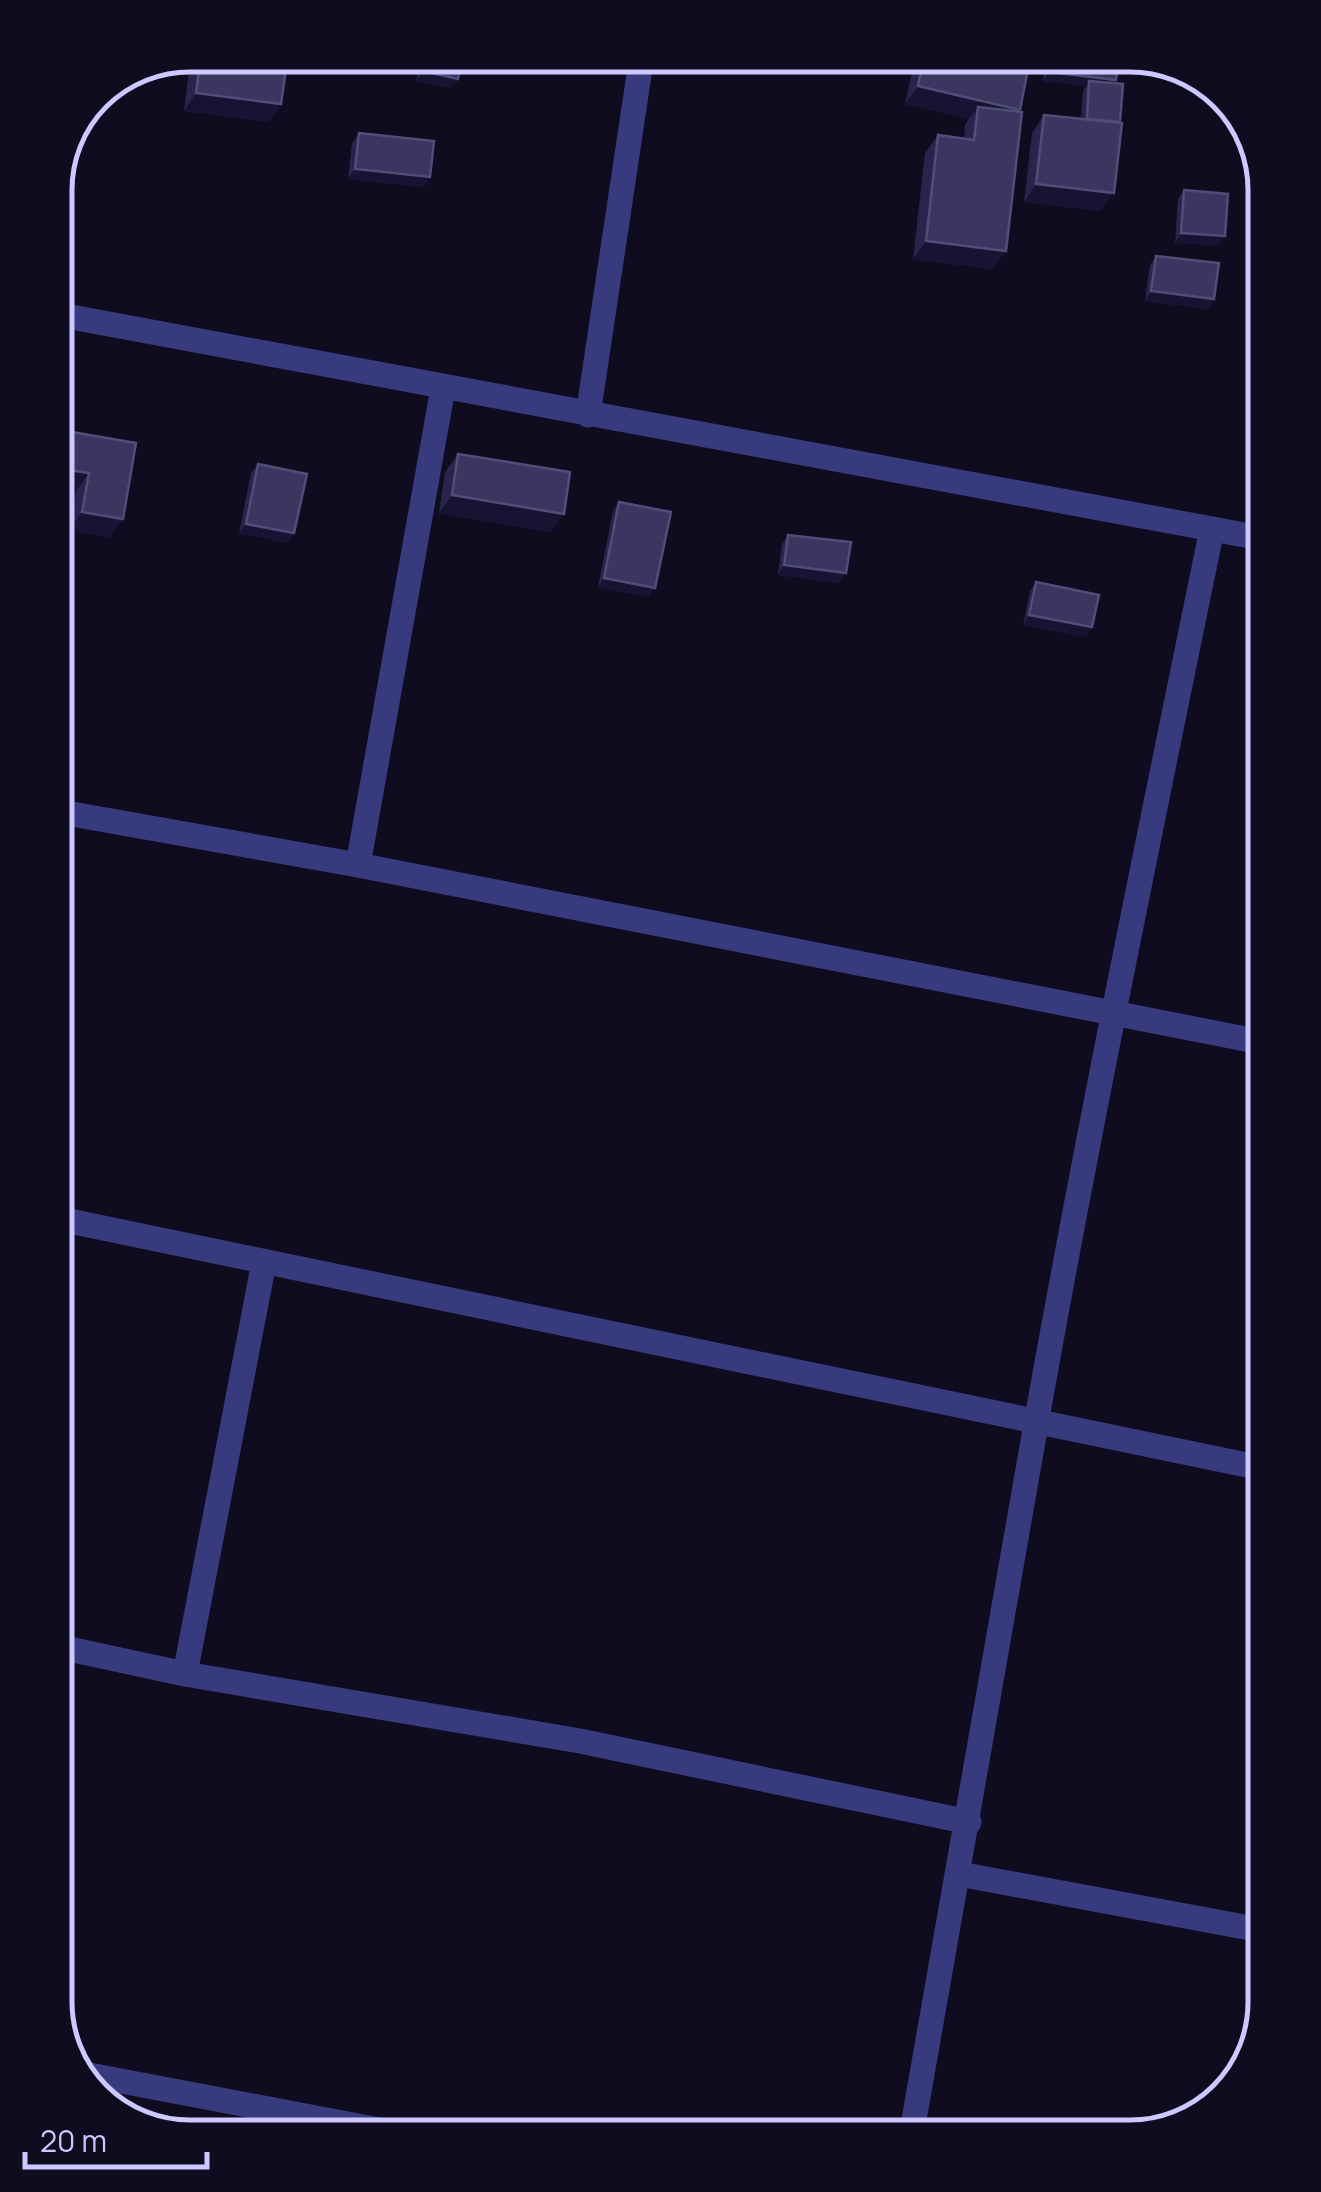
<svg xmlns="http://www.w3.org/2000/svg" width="1321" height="2192" font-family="Manrope,sans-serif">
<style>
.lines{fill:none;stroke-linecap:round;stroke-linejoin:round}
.minor{stroke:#373a7d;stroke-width:25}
.tertiary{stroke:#373a7d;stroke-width:25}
.wall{fill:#29244c}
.shaded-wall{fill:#171332}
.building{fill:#3b3660;stroke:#514d79;stroke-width:2.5}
.rim{fill:none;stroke:#cbc9ff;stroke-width:5}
</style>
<rect width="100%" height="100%" fill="#0e0c1e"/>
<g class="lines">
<g class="minor">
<polyline points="588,415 642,55"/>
<polyline points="55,811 358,865 1266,1043"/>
<polyline points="358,865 443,388"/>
<polyline points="55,1218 1266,1469"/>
<polyline points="55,1646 185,1674 580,1741 969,1822"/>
<polyline points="185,1674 264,1262"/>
<polyline points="959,1874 1266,1931"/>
<polyline points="79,2073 416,2137"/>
<path d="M911,2137c43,-237 83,-475 125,-713 53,-299 115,-597 176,-895"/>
</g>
<polyline class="tertiary" points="55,314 1266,539"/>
</g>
<g class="wall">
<polygon points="191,55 288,55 281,104 269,122 184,111"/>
<polygon points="421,55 463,55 458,79 451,88 416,81"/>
<polygon points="920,55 993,55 992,61 1020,110 993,269 913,259 925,153 938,135 964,139 965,125 969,119 905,104 914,64"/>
<polygon points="1046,55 1119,55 1116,80 1114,83 1101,211 1024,202 1032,133 1044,115 1081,118 1083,91 1086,86 1043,81"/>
<polygon points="359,133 430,177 424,187 348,179 352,143"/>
<polygon points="1184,190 1225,236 1219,245 1175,243 1178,199"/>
<polygon points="1156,256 1208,309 1145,301 1150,265"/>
<polygon points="55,429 123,519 110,537 69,530 76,491"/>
<polygon points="458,454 551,532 439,513 445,472"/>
<polygon points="258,464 294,533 288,543 239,533 251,473"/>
<polygon points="619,502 648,597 598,587 613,511"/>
<polygon points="788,535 839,583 778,575 782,544"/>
<polygon points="1036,582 1092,627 1086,637 1023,625 1030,591"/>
</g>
<g class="shaded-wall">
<polygon points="423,71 458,79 451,88 416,81"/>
<polygon points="1049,72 1116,80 1110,89 1089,81 1086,86 1043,81"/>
<polygon points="918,86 1020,110 1007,128 978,107 969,119 905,104"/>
<polygon points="196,93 281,104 269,122 184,111"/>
<polygon points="355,169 430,177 424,187 348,179"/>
<polygon points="1036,184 1114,193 1101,211 1024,202"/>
<polygon points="1181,233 1225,236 1219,245 1175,243"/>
<polygon points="926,241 1006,251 993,269 913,259"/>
<polygon points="1151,291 1214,299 1208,309 1145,301"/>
<polygon points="55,468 89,473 76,491 55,488"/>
<polygon points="452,495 564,514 551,532 439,513"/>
<polygon points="82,512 123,519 110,537 69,530"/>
<polygon points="246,524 294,533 288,543 239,533"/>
<polygon points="784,565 846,573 839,583 778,575"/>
<polygon points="604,578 655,588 648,597 598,587"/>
<polygon points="1029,615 1092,627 1086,637 1023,625"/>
</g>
<g class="building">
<polygon points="201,55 288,55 281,104 196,93"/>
<polygon points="426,55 463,55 458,79 423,71"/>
<polygon points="924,55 967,55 1028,69 1020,110 918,86"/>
<polygon points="966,55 993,55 992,61"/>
<polygon points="1051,55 1119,55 1116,80 1049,72"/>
<polygon points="1089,81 1123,84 1120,122 1087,119"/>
<polygon points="978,107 1022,112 1006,251 926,241 938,135 974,140"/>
<polygon points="1044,115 1122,123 1114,193 1036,184"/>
<polygon points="359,133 434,141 430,177 355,169"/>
<polygon points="1184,190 1228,194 1225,236 1181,233"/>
<polygon points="1156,256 1219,263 1214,299 1151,291"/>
<polygon points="55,429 136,443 123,519 82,512 89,473 55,468"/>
<polygon points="458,454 570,472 564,514 452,495"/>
<polygon points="258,464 307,474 294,533 246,524"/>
<polygon points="619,502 671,512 655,588 604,578"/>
<polygon points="788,535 851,542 846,573 784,565"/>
<polygon points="1036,582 1099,595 1092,627 1029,615"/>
</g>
<path d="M0 0H1321V2192H0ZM190 72H1130A118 118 0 0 1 1248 190V2002A118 118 0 0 1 1130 2120H190A118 118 0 0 1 72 2002V190A118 118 0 0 1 190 72Z" fill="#0e0c1e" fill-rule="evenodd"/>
<path class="rim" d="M190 72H1130A118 118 0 0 1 1248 190V2002A118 118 0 0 1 1130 2120H190A118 118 0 0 1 72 2002V190A118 118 0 0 1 190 72Z"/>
<path d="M25 2152v15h182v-15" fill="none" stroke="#cbc9ff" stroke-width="5"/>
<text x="40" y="2152" font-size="30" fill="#cbc9ff" stroke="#0e0c1e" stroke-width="8" paint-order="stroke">20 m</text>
</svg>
